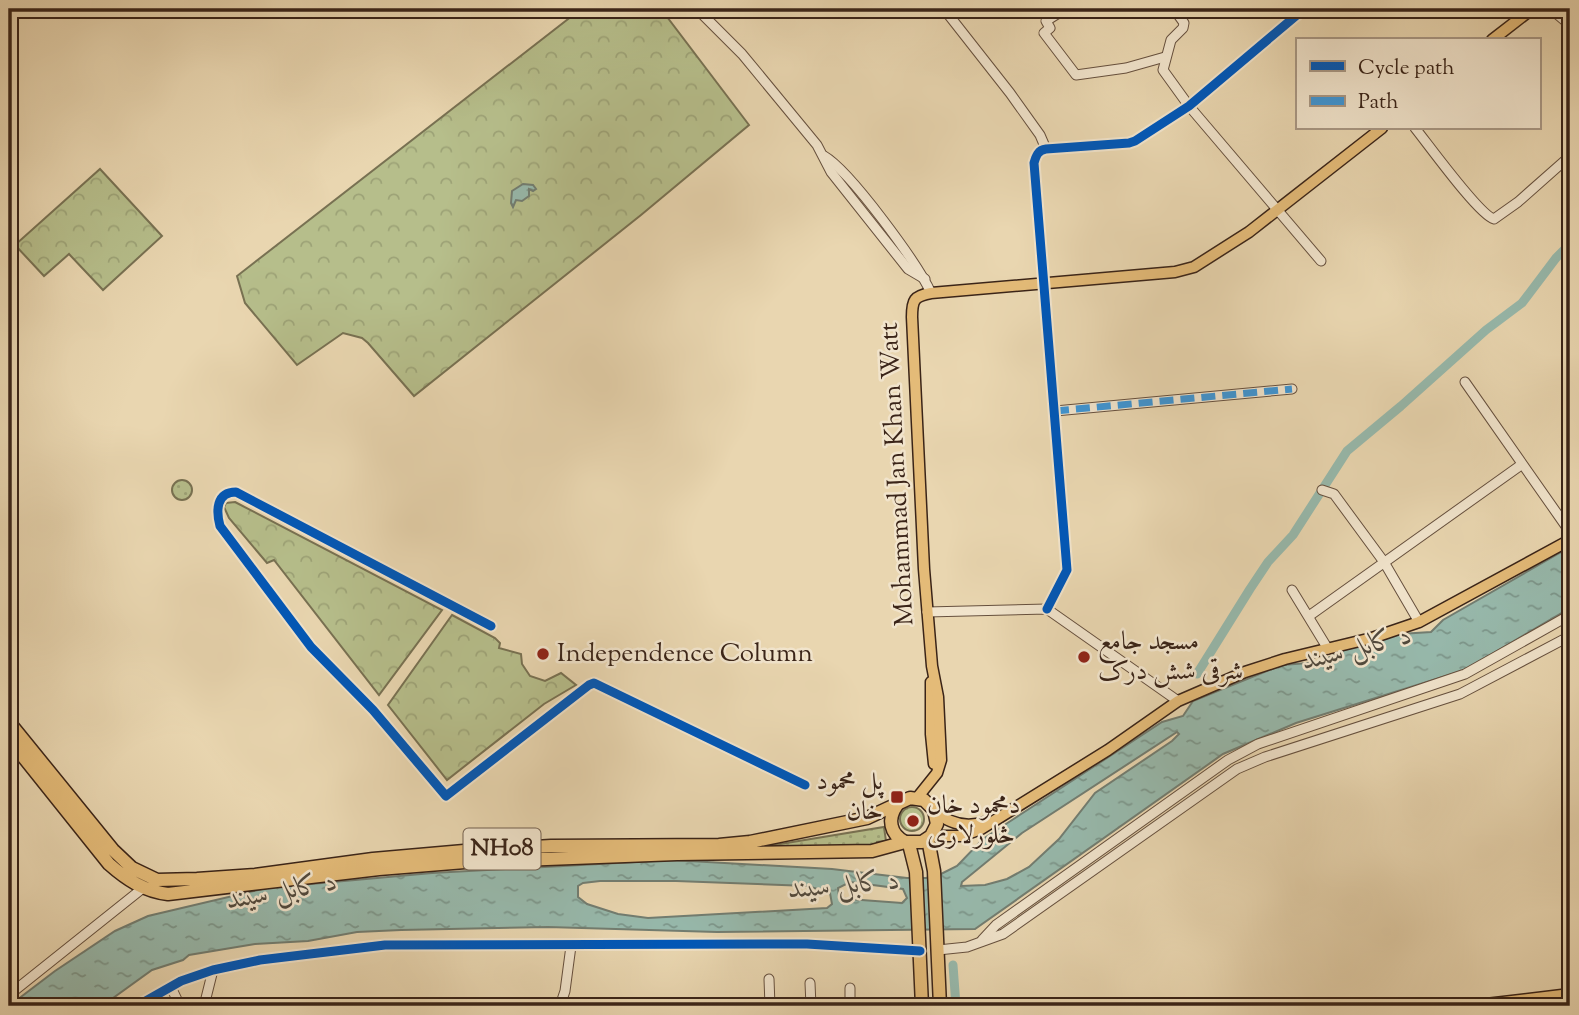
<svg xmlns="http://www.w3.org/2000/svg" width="1579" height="1015" font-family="'Sorts Mill Goudy',Amiri,serif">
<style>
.grass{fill:url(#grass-dots);stroke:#787152;stroke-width:2}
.park{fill:url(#park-crowns);stroke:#787152;stroke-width:2}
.water{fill:url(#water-ripples);stroke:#727d71;stroke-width:2;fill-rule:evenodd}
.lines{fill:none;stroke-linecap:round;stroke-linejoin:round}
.canal{stroke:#97b9ac;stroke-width:9}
.minor-casing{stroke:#66503e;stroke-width:11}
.major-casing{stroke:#3a2418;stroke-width:13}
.highway-casing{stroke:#3a2418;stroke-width:15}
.minor{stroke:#f1e4cc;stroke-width:9}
.major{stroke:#e4bb78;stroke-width:10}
.highway{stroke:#e4bb78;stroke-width:12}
.quiet{stroke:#3e95d4;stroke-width:7;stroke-dasharray:14 7;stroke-linecap:butt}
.cycleway-casing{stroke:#f1e4cc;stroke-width:13}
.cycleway{stroke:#0057b8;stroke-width:9}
.poi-dot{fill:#8f2418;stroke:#f1e4cc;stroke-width:2.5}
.labels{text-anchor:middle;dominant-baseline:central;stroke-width:5;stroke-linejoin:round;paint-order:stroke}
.shield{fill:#f1e4cc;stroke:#715e4e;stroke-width:2}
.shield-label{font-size:24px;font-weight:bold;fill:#3a2418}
.street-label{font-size:26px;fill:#3a2418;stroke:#f1e4cc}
.poi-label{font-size:26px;fill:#3a2418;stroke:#f1e4cc;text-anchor:start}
.water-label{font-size:28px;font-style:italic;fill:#51493d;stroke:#f1e4cc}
</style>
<defs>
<pattern id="grass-dots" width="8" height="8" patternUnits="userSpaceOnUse" patternTransform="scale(1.75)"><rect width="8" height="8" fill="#b6be8b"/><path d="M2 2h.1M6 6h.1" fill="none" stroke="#9da377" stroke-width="1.8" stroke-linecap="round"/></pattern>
<pattern id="park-crowns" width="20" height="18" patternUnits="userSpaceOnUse" patternTransform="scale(1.75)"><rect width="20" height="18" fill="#b6be8b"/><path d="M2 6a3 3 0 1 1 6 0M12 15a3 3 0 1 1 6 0" fill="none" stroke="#9da377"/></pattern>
<pattern id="water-ripples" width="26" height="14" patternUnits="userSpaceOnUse" patternTransform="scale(1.75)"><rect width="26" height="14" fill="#97b9ac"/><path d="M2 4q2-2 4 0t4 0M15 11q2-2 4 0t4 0" fill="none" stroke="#7c968b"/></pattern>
</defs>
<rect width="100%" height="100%" fill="#e9d6b0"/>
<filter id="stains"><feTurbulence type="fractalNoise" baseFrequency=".00286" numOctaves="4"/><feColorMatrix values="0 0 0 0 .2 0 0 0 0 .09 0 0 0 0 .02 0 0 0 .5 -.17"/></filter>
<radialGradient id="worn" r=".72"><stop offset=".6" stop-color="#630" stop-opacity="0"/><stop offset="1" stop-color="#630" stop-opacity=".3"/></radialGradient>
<g class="grass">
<circle cx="182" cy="490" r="10"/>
<circle cx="912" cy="819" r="12"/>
<polygon points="884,827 886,841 877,842 878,848 762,847"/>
</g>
<g class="park">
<polygon points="581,9 661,9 749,125 641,215 414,396 368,343 362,338 343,333 297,365 245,303 237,276"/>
<polygon points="100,169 162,236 103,290 69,254 44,276 15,245"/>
<polygon points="235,502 442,610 379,695 274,560 267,563 229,518 224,507 226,503"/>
<polygon points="452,615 495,638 500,643 499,648 521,654 522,664 530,676 545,681 561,673 576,685 544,704 447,780 388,705"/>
</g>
<g class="water">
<polygon points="523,184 533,185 536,189 533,191 529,189 529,196 522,201 516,200 513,207 511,203 512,191"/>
<path d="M1570,547v61l-105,62 -169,53 -73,31 -248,175 -258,3 -169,-5 -147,3 -44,2 -49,9 -53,3 -66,11 -6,5 -31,10 -50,36h-93l46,-35 60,-40 33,-15 119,-28 165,-15 240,-13 160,9 75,9h19l15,-4 16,-8 26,-27 179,-117 21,-6 10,-15 89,-36 39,-3 19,-11 60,-17 31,-2 12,-12zM1177,732l2,2 -7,7 -77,52 -36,46 -30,28 -22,12 -22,6 -24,1 1,-4 60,-49zM600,881h76l132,5 22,7 2,11 -5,4 -179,10 -30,-4 -31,-10 -9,-7v-11l5,-3zM850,882l53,7 4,9 -5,5 -54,-4 -9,-2 -1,-9z"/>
</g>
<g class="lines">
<g class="canal">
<polyline points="1197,674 1250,589 1268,562 1293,535 1347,451 1401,406 1486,330 1522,303 1556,258 1570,244"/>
<polyline points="953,965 956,1006"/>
</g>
<g class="minor-casing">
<g id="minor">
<polyline points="697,9 742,54 817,145 831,172 908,269 925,279"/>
<polyline points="944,9 1010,93 1040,135 1046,149"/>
<polyline points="1065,9 1046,21 1050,28 1044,33 1076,75 1126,68 1165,57"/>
<polyline points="1174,9 1184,23 1183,28 1171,40 1163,70 1189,106 1321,261"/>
<polyline points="1551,9 1570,25"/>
<path d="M1415,128c13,16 64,87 79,91l24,-17 52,-46"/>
<path d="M824,156c26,15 94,108 107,137"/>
<polyline points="1465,382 1570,532"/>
<polyline points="1055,411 1292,389"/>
<polyline points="1322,490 1334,494 1384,562 1419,622"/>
<polyline points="1292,590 1328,649"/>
<path d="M1047,609l20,-39 -33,-407c2,-7 4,-13 12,-14l83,-6 6,-2 54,-35 115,-97"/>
<polyline points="927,612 1047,609 1178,701"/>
<polyline points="1309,616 1521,465"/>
<path d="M491,626l-255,-134c-20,0 -20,19 -16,34l91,121 62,63 73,86 143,-111 5,-2 211,102"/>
<polyline points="982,940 996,925 1228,760 1258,744 1465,674 1570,615"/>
<polyline points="938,950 967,947 1003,934 1237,769 1265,757 1460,694 1570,636"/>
<polyline points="769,979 770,1006"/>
<polyline points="810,983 811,1006"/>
<polyline points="171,987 180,1006"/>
<polyline points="850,988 850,1006"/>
<polyline points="9,995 143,888"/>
<polyline points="137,1006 181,981 213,970 260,960 385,945 807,944 920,951"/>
<polyline points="207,1006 206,998 213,970"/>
<polyline points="560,1006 565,991 571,946"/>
</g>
</g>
<g class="major-casing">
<g id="major">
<polyline points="1492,40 1532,9"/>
<polyline points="931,682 931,734 934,764"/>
<path d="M917,798l20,-25 4,-13 -3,-63 -6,-31 -8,-97 -12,-252c0,-17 2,-21 19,-24l244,-21 19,-5 55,-35 133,-104"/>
<path d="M934,810c15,14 32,18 51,12"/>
<polyline points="931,836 962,836 981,829 1108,750 1178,701 1245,672 1285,659 1372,638 1419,622 1570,540"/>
<polyline points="1469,1006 1570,994"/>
</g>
</g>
<g class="highway-casing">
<g id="highway">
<path d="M9,722l104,128 19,18 25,12 40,-1 58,-4 118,-16 91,-8 87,-5 168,-1 31,-3 117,-24 43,-20 14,2 10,10 3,14 -6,12 -9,6h-17l-33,9 -195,3 -212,8 -86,7 -211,25c-24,-3 -41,-14 -59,-30l-100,-125"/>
<path d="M897,805c-10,14 -7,29 8,37"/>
<polyline points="928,839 934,871 940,1006"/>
<polyline points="909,844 916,872 922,1006"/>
</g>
</g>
<use href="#minor" class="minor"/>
<use href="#major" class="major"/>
<use href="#highway" class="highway"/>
<polyline class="quiet" points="1055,411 1292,389"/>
<g class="cycleway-casing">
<g id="cycleway">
<path d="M1047,609l20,-39 -33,-407c2,-7 4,-13 12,-14l83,-6 6,-2 54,-35 115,-97"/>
<path d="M491,626l-255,-134c-20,0 -20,19 -16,34l91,121 62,63 73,86 143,-111 5,-2 211,102"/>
<polyline points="137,1006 181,981 213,970 260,960 385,945 807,944 920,951"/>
</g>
</g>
<use href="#cycleway" class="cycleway"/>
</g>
<g class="poi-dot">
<circle cx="543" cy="654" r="7"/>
<circle cx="1084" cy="657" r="7"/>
<rect x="890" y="790" width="14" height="14" rx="3.5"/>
<circle cx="913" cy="821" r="7"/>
</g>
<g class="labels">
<rect class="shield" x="463.5" y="828.5" width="77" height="41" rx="5"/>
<g class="shield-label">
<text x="502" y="849">NH08</text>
</g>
<g class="street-label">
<text transform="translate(898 474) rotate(-93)">Mohammad Jan Khan Watt</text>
</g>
<g class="poi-label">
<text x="1098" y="642">مسجد جامع<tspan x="1098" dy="30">شرقی شش درک</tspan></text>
<text x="557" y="654">Independence Column</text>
<text x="883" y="782" text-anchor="end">پل محمود<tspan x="883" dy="30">خان</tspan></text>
<text x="927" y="806">دمحمود خان<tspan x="927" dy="30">څلورلاری</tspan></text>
</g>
<g class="water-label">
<text transform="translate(1357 649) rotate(-14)">د کابل سيند</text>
<text transform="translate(844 886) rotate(-5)">د کابل سيند</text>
<text transform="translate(282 892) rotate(-10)">د کابل سيند</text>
</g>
</g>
<rect width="1579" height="1015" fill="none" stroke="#e9d6b0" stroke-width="35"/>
<rect x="10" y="10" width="1558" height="994" fill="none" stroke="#3a2418" stroke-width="3.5"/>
<rect x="18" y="18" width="1544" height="980" fill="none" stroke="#3a2418" stroke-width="2"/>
<rect x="1296" y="38" width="245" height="91" fill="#f1e4cc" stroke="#a89784" stroke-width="2"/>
<rect x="1310" y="61" width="35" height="10" fill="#0057b8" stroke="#a89784" stroke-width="2"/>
<text x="1358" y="74" font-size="21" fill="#3a2418">Cycle path</text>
<rect x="1310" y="96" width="35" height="10" fill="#3e95d4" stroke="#a89784" stroke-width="2"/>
<text x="1358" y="108" font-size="21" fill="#3a2418">Path</text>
<rect width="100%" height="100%" filter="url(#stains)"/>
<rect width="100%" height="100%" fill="url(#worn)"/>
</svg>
